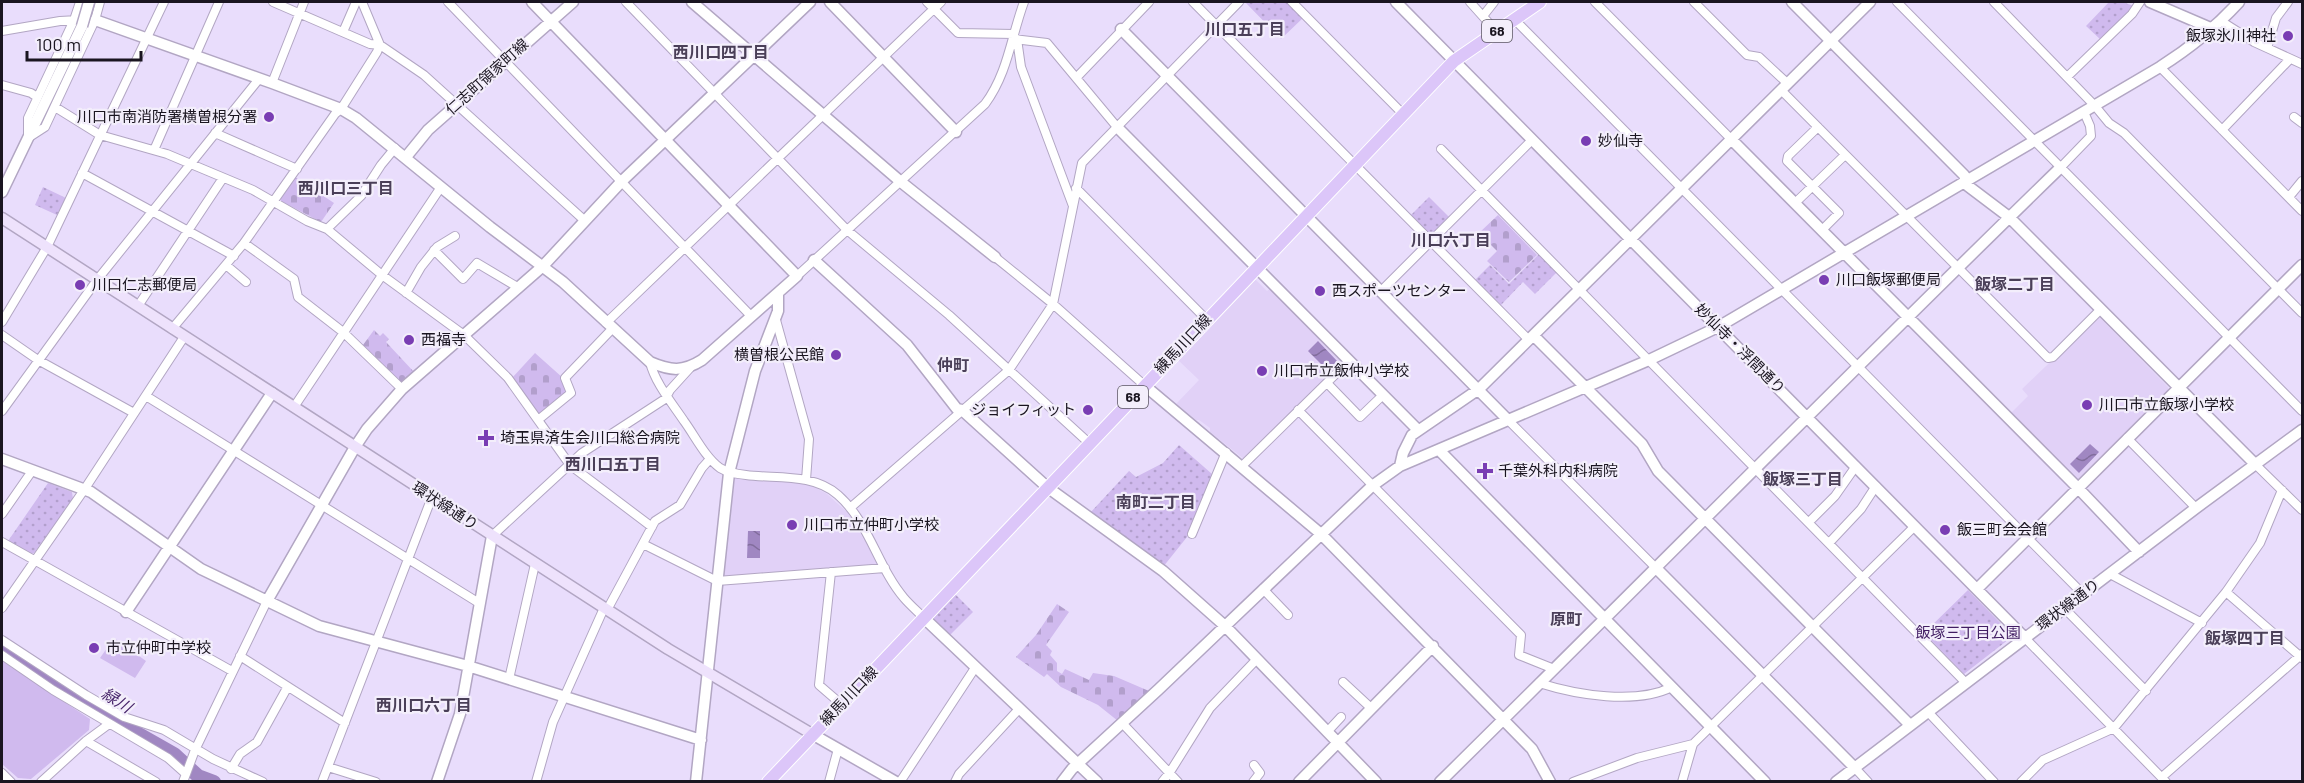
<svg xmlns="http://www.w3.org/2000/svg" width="2304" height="783" viewBox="0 0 2304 783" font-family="Barlow,'Noto Sans JP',sans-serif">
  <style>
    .built { fill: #e1d1f7 }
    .grass { fill: url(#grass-dots) }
    .cemetery { fill: url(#cemetery-stones) }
    .garden { fill: #d0baee }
    .water { fill: url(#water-waves) }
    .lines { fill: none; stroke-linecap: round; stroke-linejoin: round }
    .river { stroke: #a087c2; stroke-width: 14 }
    .minor-casing { stroke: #b2a6c3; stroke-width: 10 }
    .tertiary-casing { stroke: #b2a6c3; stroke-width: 13 }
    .secondary-casing { stroke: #b2a6c3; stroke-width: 13 }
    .primary-casing { stroke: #fff; stroke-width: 14 }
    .minor { stroke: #fff; stroke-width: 8 }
    .tertiary { stroke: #fff; stroke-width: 10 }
    .secondary { stroke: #eee2fc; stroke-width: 10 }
    .primary { stroke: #dcc6f9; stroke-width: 12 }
    .tertiary-bridge-casing { stroke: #b2a6c3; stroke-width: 13; stroke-linecap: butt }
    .tertiary-bridge { stroke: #fff; stroke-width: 10 }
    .poi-dot { fill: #793db3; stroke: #f3eefb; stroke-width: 2 }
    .labels { text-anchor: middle; stroke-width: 4.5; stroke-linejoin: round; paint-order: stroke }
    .shield { fill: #f3eefb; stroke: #5b5662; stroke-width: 1.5 }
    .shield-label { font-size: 14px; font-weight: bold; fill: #1a1520 }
    .poi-label { font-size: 15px; fill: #1a1520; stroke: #f3eefb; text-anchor: start }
    .street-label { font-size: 15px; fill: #1a1520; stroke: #f3eefb }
    .park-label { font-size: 15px; fill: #411d63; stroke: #f3eefb }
    .neighbourhood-label { font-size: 16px; font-weight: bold; fill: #4a3f58; stroke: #f3eefb }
    .water-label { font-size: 16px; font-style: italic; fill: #47246a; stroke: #f3eefb }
  </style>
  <defs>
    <pattern id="grass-dots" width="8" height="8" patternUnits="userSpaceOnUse" patternTransform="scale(1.5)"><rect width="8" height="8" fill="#d0baee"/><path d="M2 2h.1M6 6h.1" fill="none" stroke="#b29fcc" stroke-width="1.8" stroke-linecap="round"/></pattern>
    <pattern id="cemetery-stones" width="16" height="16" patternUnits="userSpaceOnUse" patternTransform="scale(1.5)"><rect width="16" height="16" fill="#d0baee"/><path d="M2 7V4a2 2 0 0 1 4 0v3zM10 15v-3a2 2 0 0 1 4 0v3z" fill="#b29fcc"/></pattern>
    <pattern id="water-waves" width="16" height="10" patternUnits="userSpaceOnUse" patternTransform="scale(1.5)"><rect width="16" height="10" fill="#a087c2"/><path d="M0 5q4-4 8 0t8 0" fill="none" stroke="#826d9d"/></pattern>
  </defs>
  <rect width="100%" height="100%" fill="#e9ddfc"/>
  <path class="built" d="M1255 279 1267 291 1271 288 1286 306 1289 307 1343 363 1244 459 1210 432V428L1199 420H1196L1176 404 1199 380 1178 360Z
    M2098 316 2168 387V392L2079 479H2075L2010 414 2028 396 2022 389Z
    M737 476 809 484 827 494 848 513 879 565 723 578 735 478Z"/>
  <path class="grass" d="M1245 2H1288L1304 17 1281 39Z
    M2109 2H2122L2134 6 2101 40 2086 26Z
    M43 187 66 198 57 215 35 205Z
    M1429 197 1450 218 1434 234H1430L1411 215Z
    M1539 254 1557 272 1535 294 1523 282 1501 305 1475 280 1490 265 1509 284Z
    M1179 445 1212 474 1187 537 1163 567 1090 513 1129 471 1136 477 1163 463Z
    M48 483 72 492 73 499 34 553 30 554 8 541Z
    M1968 590 2013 636 1964 674 1924 633Z
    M954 593 973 612 949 636 930 618Z"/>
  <path class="cemetery" d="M295 177 334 203 321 222 281 201V196Z
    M1498 215 1537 255 1509 282 1487 261 1497 251 1479 233Z
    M374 330 380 336 383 333 389 339 386 342 414 372 401 383 363 345Z
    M535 353 563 378 568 391 539 416 512 378Z
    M1057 604 1069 612 1046 645 1052 651 1050 655 1057 663V671L1062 674 1065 669 1089 680 1093 673 1114 676 1149 691 1118 721 1098 705 1061 687 1047 674 1044 677 1016 657 1036 635Z"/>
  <path class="garden" d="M114 638 146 661 135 678 100 658Z
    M2 661 90 719 89 730 31 779 18 778 2 764Z"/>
  <path class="water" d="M1318 341 1338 362 1328 371 1308 351Z
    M2090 444 2099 452 2079 473 2070 464Z
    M748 531H760V558H747Z"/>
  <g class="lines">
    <path class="river" d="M2 648 100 712 174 754 198 776 214 782"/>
    <defs>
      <path id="minor" d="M273 2 370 44 380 45 424 75 584 220
        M448 2 751 316
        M626 2 847 230 949 315 1089 443
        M927 2 958 33 1014 34
        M1193 2 1529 340
        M1292 2 1402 113
        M1470 2 1496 31
        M1595 2 1731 139
        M1694 2 1747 55 1759 57 1787 83
        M1897 2 2302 411
        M1994 2 2095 106 2109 123 2124 133 2302 313
        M1483 16 1494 2
        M1514 19 2083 594
        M2221 21 2254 42 2302 64
        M2 31 60 21 78 20
        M343 32 356 2
        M1014 39 1047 43 1117 127
        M1017 39 1021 67 1073 206
        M2267 48 2276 18 2288 2
        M2160 67 2302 211
        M1077 77 1149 2
        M2067 77 2132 14 2140 2
        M272 83 304 2
        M2 85 31 93 37 97
        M1781 90 2048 358 2053 357 2101 309
        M55 107 100 135 167 154 253 190 307 221 327 229 382 275 464 335 508 378 570 465 652 527
        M2294 117 2302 123
        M1818 127 1788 156 1787 161 1839 213 1822 230
        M2222 130 2290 59
        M215 133 297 169
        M28 135V118L74 20 80 2
        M28 138 45 127 95 20 100 2
        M1441 149 1966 683
        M154 150 219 2
        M2061 167 2091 136 2090 126 2084 112
        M82 173 234 256
        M1076 188 1206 319
        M2289 197 2302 181
        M1795 203 1845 155
        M327 229 361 196 381 165 395 148
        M244 243 294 279 298 297 343 332 402 389
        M434 250 463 279 477 263 519 288
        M995 257 1053 304 1144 385
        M226 265 246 282
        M797 276 985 104C1008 73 1011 37 1024 2
        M1381 291 1532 140
        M406 293 421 267 437 247 455 236
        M138 306 223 178
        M776 320 809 439 806 480
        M2 322 47 247 164 2
        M606 323 941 2
        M172 329 244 243 335 114 341 109 377 52 380 45 362 2
        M2 335 38 360 134 413
        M650 362C655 383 672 403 684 421 695 436 705 457 720 468 728 473 737 474 746 475 776 479 813 473 838 495 869 522 878 568 904 598 910 605 917 611 924 618
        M1327 383 1360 417 1383 395
        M146 396 479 603
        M294 407 441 187
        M1298 410 1521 635 1519 655 1554 669
        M2 411 97 280 259 79
        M538 420 571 393 565 378 612 329
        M1508 420 1656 568
        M2127 438 2196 508
        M2255 464 2302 510
        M1242 466 1349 361
        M850 508 1009 370 1053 304 1082 163 1239 2
        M2 514 32 471
        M1809 522 1835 496 1856 466
        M1192 534 1226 452
        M492 536 582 453 665 399 670 390 690 368
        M2 542 232 671
        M1829 543 1861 509 1876 486
        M643 544 717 581 885 568
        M831 572 819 685 841 704
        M2110 574 2202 623
        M1263 589 1288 615
        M2226 592 2302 658
        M2 608 84 490 184 337
        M2064 608 2146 691
        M607 610 655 521 680 505 702 468 710 459
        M2025 638 2166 782
        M2 640 86 695 124 717 164 730 213 759 263 782
        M2 655 53 690 168 758 186 774
        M240 656 345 723
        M509 679 535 564
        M1343 682 1371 708
        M1539 683C1577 695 1636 705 1672 687
        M1928 712 1994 782
        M1123 724 1178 782
        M1327 732 1341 717
        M86 741 156 782
        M328 767 376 782
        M1854 767 1868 782
        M231 769 240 754 257 742 287 688
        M2 773 11 782
        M2162 777 2302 654
        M41 782 86 741 109 724
        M183 782 195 750 267 601
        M322 782 432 497
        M536 782 553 722 604 608
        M829 782 838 749
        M900 782 975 668
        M955 782 959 774 1019 709
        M1162 782 1170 772 1210 708 1257 659
        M1253 782 1260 773 1254 765
        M1573 782 1637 758 1693 744
        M1682 782 1693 744 1915 526
        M2021 782 2043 760 2114 728 2226 592 2260 543 2282 490"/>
      <path id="tertiary" d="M692 2 901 182 995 257
        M830 2 956 132
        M1396 2 2025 638
        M1792 2 1964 175 1968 186 2009 217 2255 464
        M2150 2 2213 29
        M95 20 272 83 341 109 356 118 490 227 563 282 650 362C671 371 683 372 702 360L797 276 532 2
        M1121 29 1508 420
        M1117 127 1418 430
        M1731 139 2078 488 2139 552
        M406 157 428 130 573 2
        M2 192 82 26
        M814 260 907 345 957 409 962 410 1047 487 1163 571 1225 626 1376 782
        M1534 336 1642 444 1658 471 1910 725
        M1144 385 1321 534 1532 749 1550 782
        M1439 450 1765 782
        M2 459 91 492 201 569 319 626 468 666 701 740
        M1400 466 1403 453 1412 435 1479 389 1870 2
        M1656 568 1854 767
        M1977 589 2302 265
        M267 601 355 447 367 429 402 389 543 266 622 181 810 2
        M126 612 272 393
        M924 618 1097 782
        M812 734 896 782
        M437 782 460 714 492 536
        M696 782 729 473 755 371 778 311V293
        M1062 782 1072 769 1159 689 1372 486 1400 466 1649 360 1718 327 2160 67C2190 48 2215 28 2239 2
        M1299 782 1433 646
        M1440 782C1648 577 1852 370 2061 167
        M1836 782 2196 508 2302 430"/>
      <path id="secondary" d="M2 218 668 649 812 734"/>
      <path id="primary" d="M768 782 1454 61 1540 2"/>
    </defs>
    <use href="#minor" class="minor-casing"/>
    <use href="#tertiary" class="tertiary-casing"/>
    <use href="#secondary" class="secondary-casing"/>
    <use href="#primary" class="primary-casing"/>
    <use href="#minor" class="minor"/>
    <use href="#tertiary" class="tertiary"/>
    <use href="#secondary" class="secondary"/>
    <use href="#primary" class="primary"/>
    <defs>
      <path id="tertiary-bridge" d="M82 26 89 2"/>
    </defs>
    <use href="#tertiary-bridge" class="tertiary-bridge-casing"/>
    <use href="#tertiary-bridge" class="tertiary-bridge"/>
  </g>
  <g class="poi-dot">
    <circle cx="2288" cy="36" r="6"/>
    <circle cx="269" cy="117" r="6"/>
    <circle cx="1586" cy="141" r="6"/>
    <circle cx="1824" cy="280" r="6"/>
    <circle cx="80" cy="285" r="6"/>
    <circle cx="1320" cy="291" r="6"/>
    <circle cx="409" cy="340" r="6"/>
    <circle cx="836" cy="355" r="6"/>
    <circle cx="1262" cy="371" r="6"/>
    <circle cx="2087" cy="405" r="6"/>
    <circle cx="1088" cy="410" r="6"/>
    <path d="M483 429h6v6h6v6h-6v6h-6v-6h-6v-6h6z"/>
    <path d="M1482 462h6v6h6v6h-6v6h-6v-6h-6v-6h6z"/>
    <circle cx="792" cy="525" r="6"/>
    <circle cx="1945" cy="530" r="6"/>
    <circle cx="94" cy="648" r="6"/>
  </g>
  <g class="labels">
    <g class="shield">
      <rect x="1482" y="20" width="30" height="22" rx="4.5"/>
      <rect x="1118" y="386" width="30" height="22" rx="4.5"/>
    </g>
    <g class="shield-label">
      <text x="1497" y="36">68</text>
      <text x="1133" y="402">68</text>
    </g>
    <g class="poi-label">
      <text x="2276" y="41" text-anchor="end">飯塚氷川神社</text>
      <text x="257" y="122" text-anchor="end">川口市南消防署横曽根分署</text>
      <text x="1598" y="146">妙仙寺</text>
      <text x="1836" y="285">川口飯塚郵便局</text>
      <text x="92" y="290">川口仁志郵便局</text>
      <text x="1332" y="296">西スポーツセンター</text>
      <text x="421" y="345">西福寺</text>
      <text x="824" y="360" text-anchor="end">横曽根公民館</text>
      <text x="1274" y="376">川口市立飯仲小学校</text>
      <text x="2099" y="410">川口市立飯塚小学校</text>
      <text x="1076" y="415" text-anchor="end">ジョイフィット</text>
      <text x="500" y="443">埼玉県済生会川口総合病院</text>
      <text x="1498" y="476">千葉外科内科病院</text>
      <text x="804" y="530">川口市立仲町小学校</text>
      <text x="1957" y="535">飯三町会会館</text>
      <text x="106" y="653">市立仲町中学校</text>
    </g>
    <g class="street-label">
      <text transform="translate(487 77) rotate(-42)" y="5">仁志町領家町線</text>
      <text transform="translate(1183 344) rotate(-47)" y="5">練馬川口線</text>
      <text transform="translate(1740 349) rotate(45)" y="5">妙仙寺・浮間通り</text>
      <text transform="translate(445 506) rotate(33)" y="5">環状線通り</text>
      <text transform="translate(2068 605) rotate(-37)" y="5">環状線通り</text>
      <text transform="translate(849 696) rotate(-46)" y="5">練馬川口線</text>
    </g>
    <g class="park-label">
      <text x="1968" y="638">飯塚三丁目公園</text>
    </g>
    <g class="neighbourhood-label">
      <text x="1245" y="35">川口五丁目</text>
      <text x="721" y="58">西川口四丁目</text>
      <text x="346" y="194">西川口三丁目</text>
      <text x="1451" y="246">川口六丁目</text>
      <text x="2015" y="290">飯塚二丁目</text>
      <text x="953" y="371">仲町</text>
      <text x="613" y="470">西川口五丁目</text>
      <text x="1803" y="485">飯塚三丁目</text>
      <text x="1156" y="508">南町二丁目</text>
      <text x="1566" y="625">原町</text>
      <text x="2245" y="644">飯塚四丁目</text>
      <text x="424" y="711">西川口六丁目</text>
    </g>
    <g class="water-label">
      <text transform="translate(117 700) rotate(32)" y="6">緑川</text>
    </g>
  </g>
  <rect width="2304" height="783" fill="none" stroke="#1a1520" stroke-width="6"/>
  <path d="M27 51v9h114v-9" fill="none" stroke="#1a1520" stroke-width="3"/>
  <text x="36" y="51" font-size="18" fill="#1a1520" stroke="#f3eefb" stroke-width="4.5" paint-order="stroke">100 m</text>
</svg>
